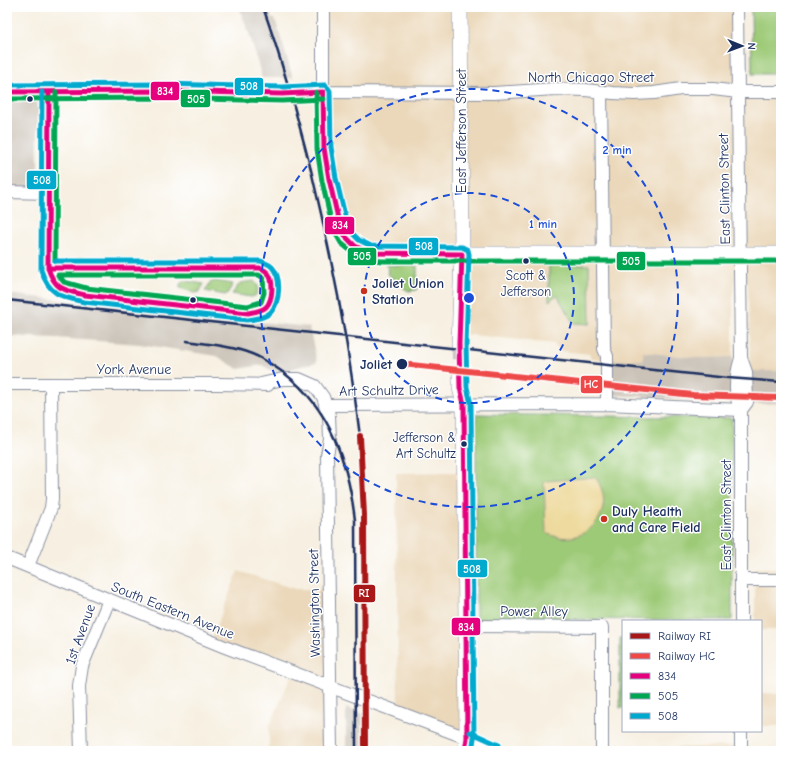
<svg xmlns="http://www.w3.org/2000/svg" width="788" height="758" viewBox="0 0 788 758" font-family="'Comic Neue',sans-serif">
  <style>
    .built { fill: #ebd8ba }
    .industrial { fill: #cbc3b8 }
    .green { fill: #9dca77; stroke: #5c7c6a }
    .sand { fill: #eeda9e; stroke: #84847e }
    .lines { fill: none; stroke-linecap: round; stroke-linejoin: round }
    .major-tunnel { stroke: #cbc9c8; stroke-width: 15; stroke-dasharray: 15 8; stroke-linecap: butt }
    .minor-casing { stroke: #8990a0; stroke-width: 14 }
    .major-casing { stroke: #8990a0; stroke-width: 16 }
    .minor { stroke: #fff; stroke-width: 12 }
    .major { stroke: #fff; stroke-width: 15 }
    .rail { stroke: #1b2f5e; stroke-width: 2.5 }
    .bus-1-casing { stroke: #fff; stroke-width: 8 }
    .bus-2-casing { stroke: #fff; stroke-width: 8 }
    .bus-3-casing { stroke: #fff; stroke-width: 8 }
    .bus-1 { stroke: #e5007d; stroke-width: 5 }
    .bus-2 { stroke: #00a651; stroke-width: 5 }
    .bus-3 { stroke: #00a9ce; stroke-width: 5 }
    .rail-1-casing { stroke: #fff; stroke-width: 9 }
    .rail-2-casing { stroke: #fff; stroke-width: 9 }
    .rail-1 { stroke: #a81818; stroke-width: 6 }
    .rail-2 { stroke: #ee4848; stroke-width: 6 }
    .ring { fill: none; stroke: #1d4ed8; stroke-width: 2; stroke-dasharray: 7 5 }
    .bus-dot { fill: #1b2f5e; stroke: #fff; stroke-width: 1.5 }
    .poi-dot { fill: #c8321e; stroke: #fff; stroke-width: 1.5 }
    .labels { text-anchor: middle; stroke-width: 3; stroke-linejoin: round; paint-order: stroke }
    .bus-label { font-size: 13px; fill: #1b2f5e; stroke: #fff }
    .street-label { font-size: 14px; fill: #1b2f5e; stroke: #fff }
    .poi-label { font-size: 14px; font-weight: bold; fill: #1b2f5e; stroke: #fff; text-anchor: start }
    .stop-label { font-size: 14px; font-weight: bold; fill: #1b2f5e; stroke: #fff; text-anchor: end }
    .centre { fill: #1d4ed8; stroke: #fff; stroke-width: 2 }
    .ring-label { font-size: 12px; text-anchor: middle; font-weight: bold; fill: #1d4ed8; stroke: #fff; stroke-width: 3; stroke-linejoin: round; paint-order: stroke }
    .line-badge { stroke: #fff; stroke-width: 1.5 }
    .badge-label { font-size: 11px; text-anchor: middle; font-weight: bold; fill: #fff }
  </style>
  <rect width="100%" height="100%" fill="#fff"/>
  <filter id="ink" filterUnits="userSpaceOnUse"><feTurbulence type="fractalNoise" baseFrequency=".025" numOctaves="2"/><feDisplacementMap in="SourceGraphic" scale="8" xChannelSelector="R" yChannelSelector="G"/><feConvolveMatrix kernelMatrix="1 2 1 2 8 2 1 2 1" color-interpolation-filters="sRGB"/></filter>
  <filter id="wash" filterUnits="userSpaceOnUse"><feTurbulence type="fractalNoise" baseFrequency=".012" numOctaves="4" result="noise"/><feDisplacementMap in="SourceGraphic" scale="16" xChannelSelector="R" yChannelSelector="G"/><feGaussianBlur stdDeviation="0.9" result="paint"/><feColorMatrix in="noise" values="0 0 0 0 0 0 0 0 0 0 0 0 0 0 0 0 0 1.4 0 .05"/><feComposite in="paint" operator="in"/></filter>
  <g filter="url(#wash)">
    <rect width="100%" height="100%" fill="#f7f0e2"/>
    <path class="built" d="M324 7H459L462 254H381L351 241 331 180Z
      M461 7H736L738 255 733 294V357L699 358 644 352V360L618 361 590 358V354L561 351 554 344 465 334Z
      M739 93H781V253H740Z
      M781 254V371H750L748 287 740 255Z
      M463 472 466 736 398 709 396 473Z
      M755 568H781V630H761V621H755Z
      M238 571 295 589H327L330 751H269V727L292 674 210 643Z
      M761 693 781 694V726H761Z
      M736 746V751H604V749Z"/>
    <path class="industrial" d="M239 7H268L272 19H275L293 78H262L250 36Z
      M38 101V188H7V102Z
      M7 294 220 318 309 327 317 362 276 373 262 365 238 369 217 356 139 344 55 338 7 336Z
      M643 352 699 358 733 357 732 402 613 395 612 360H643Z
      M750 371H781V403L751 404Z
      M346 708 370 716V751H346Z"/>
    <path class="green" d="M751 7H781V74H752Z
      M387 265 417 266V288L416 290 409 291 405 289 388 274Z
      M549 265H589L590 324 573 323 557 295 549 301Z
      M184 281H186L204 284 199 292 195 293 180 288V284Z
      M214 281H216L233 284 227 294 225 295 205 291 210 283Z
      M254 281 258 286 257 293 255 296 251 297 232 294 240 283Z
      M476 414 732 418V620L476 619Z
      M620 638H623V708H620Z"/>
    <path class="sand" d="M595 477C621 512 583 551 546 533L544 483 547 481Z"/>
  </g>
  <g filter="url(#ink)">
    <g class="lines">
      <path class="major-tunnel" d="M459 344 460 375"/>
      <defs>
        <path id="minor" d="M323 7V92L494 93 555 89 585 90 613 93 634 94 654 93 681 89H713L738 92H781
          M737 7 741 358C736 374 733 394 741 410V621
          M601 92 604 349 607 356V404
          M7 192 49 193V92
          M741 358 746 372 747 402 741 410
          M7 384H218L268 385
          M261 384 283 379H299L315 386 323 397 329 415 330 439 327 455 331 751
          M325 405 607 404 741 410
          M7 558 225 647 467 738 496 751
          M28 566 51 508 52 499 51 385
          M741 580H781
          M466 626 602 627V751
          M81 751 79 686 82 666 109 600
          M741 751V731"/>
        <path id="major" d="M7 92C76 91 145 90 214 92 251 93 286 96 323 92
          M323 92 324 148 329 179 340 227C346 244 364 252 381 254H781
          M459 344 462 254 460 7
          M460 375V388L464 404 467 738 465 751"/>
      </defs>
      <use href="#minor" class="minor-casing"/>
      <use href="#major" class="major-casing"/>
      <use href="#minor" class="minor"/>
      <use href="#major" class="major"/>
      <path class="rail" d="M263 7C282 61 297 115 311 170 332 258 349 346 360 436
        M7 300 728 378 781 382
        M186 341C208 344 231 346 252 354 263 358 274 366 284 373 331 409 348 463 355 520L356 751"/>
      <defs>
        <path id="bus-1" d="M7 92 162 91 282 94 323 92
          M323 92 324 148 329 179 340 227 346 237 355 246 369 253 462 254
          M462 254 459 344 460 388 464 404 467 738 465 751
          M48 268H260C263 269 266 271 268 273 274 281 273 300 266 307 262 311 254 312 248 313L85 295C64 290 55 290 48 268Z
          M48 268 49 92"/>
        <path id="bus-2" d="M316 92 317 149 322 181 333 229 341 243 352 252 366 258 381 261H781
          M7 99 162 98 282 101 324 99
          M55 261 56 92
          M58 275H259L263 278 264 293 261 302 248 306 86 288 64 282Z"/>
        <path id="bus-3" d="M7 85 162 84 282 87 325 85 328 88 330 91 331 147 336 178 347 224 352 233 359 240 371 246 462 247 468 250 469 254 466 344 467 387 471 404 474 738 472 751
          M41 268 42 92
          M41 270C49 295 61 297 84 302L247 320C255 319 265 318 271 312 280 302 282 278 272 267 269 264 265 263 261 261H55
          M470 732 499 745"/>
      </defs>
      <use href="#bus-1" class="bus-1-casing"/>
      <use href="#bus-2" class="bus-2-casing"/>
      <use href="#bus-3" class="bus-3-casing"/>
      <use href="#bus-1" class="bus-1"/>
      <use href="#bus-2" class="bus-2"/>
      <use href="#bus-3" class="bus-3"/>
      <defs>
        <path id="rail-1" d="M360 436 364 515 365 751"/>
        <path id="rail-2" d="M402 364 693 395 781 398"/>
      </defs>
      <use href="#rail-1" class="rail-1-casing"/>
      <use href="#rail-2" class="rail-2-casing"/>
      <use href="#rail-1" class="rail-1"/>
      <use href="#rail-2" class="rail-2"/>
    </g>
  </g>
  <g class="ring">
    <circle cx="469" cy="298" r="105"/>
    <circle cx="469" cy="298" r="209"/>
  </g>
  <g class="bus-dot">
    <circle cx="30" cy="99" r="3.5"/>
    <circle cx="526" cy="261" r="3.5"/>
    <circle cx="193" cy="300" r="3.5"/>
    <circle cx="402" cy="364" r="6"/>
    <circle cx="464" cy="444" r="3.5"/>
  </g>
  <g class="poi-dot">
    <circle cx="364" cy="291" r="4"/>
    <circle cx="604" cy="519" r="4"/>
  </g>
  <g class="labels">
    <g class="bus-label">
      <text x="526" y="280">Scott &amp;<tspan x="526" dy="16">Jefferson</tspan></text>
      <text x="456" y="442" text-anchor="end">Jefferson &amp;<tspan x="456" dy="16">Art Schultz</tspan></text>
    </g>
    <g class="street-label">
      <text x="591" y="82">North Chicago Street</text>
      <text transform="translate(461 131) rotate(-90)" y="5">East Jefferson Street</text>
      <text transform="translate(724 189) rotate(-91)" y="5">East Clinton Street</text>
      <text x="134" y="374">York Avenue</text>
      <text transform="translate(389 390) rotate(-1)" y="5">Art Schultz Drive</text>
      <text transform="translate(726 515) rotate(-90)" y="5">East Clinton Street</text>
      <text transform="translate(314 603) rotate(-91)" y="5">Washington Street</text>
      <text transform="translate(173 610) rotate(22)" y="5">South Eastern Avenue</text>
      <text x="534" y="616">Power Alley</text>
      <text transform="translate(80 634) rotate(-70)" y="5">1st Avenue</text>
    </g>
    <g class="poi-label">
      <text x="372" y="288">Joliet Union<tspan x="372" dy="16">Station</tspan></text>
      <text x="612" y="516">Duly Health<tspan x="612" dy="16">and Care Field</tspan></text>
    </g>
    <g class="stop-label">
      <text x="392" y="369">Joliet</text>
    </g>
  </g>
  <circle cx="469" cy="298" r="6" class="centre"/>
  <g class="ring-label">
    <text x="617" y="154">2 min</text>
    <text x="543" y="228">1 min</text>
  </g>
  <g class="line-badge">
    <rect x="234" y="77" width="30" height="19" rx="4" fill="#00a9ce"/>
    <rect x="150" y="81" width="30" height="20" rx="4" fill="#e5007d"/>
    <rect x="180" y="89" width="31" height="19" rx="4" fill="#00a651"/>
    <rect x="26" y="170" width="31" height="20" rx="4" fill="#00a9ce"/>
    <rect x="324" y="216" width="31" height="19" rx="4" fill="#e5007d"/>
    <rect x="408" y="237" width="31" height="19" rx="4" fill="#00a9ce"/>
    <rect x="347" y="247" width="30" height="19" rx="4" fill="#00a651"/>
    <rect x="616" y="251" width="30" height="20" rx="4" fill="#00a651"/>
    <rect x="580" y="375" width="23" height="19" rx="4" fill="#ee4848"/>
    <rect x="457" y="559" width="31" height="19" rx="4" fill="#00a9ce"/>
    <rect x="353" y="584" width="23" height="19" rx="4" fill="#a81818"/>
    <rect x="451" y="617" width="30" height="19" rx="4" fill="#e5007d"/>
  </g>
  <g class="badge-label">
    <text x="249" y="90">508</text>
    <text x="165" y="95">834</text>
    <text x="196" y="103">505</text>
    <text x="42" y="184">508</text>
    <text x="340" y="229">834</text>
    <text x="424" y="250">508</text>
    <text x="362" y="260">505</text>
    <text x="631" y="265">505</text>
    <text x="591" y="388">HC</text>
    <text x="472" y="573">508</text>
    <text x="364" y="597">RI</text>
    <text x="466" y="631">834</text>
  </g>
  <rect width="788" height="758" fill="none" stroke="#fff" stroke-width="24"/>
  <rect x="622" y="620" width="140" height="112" fill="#ffffff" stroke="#a4acbf"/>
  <rect x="630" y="633" width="20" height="6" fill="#a81818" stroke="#a4acbf"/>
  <text x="658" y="640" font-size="12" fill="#1b2f5e">Railway RI</text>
  <rect x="630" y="653" width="20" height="6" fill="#ee4848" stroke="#a4acbf"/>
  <text x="658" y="660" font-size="12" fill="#1b2f5e">Railway HC</text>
  <rect x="630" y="673" width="20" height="6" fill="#e5007d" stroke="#a4acbf"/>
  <text x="658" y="680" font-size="12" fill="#1b2f5e">834</text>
  <rect x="630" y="693" width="20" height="6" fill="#00a651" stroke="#a4acbf"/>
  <text x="658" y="700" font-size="12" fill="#1b2f5e">505</text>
  <rect x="630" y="713" width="20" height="6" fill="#00a9ce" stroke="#a4acbf"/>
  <text x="658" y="720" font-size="12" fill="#1b2f5e">508</text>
  <g transform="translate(742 46) rotate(91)" stroke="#ffffff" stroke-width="3" paint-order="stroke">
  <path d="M0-3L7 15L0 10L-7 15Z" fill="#1b2f5e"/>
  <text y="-6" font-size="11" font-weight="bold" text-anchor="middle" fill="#1b2f5e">N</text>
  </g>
</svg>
